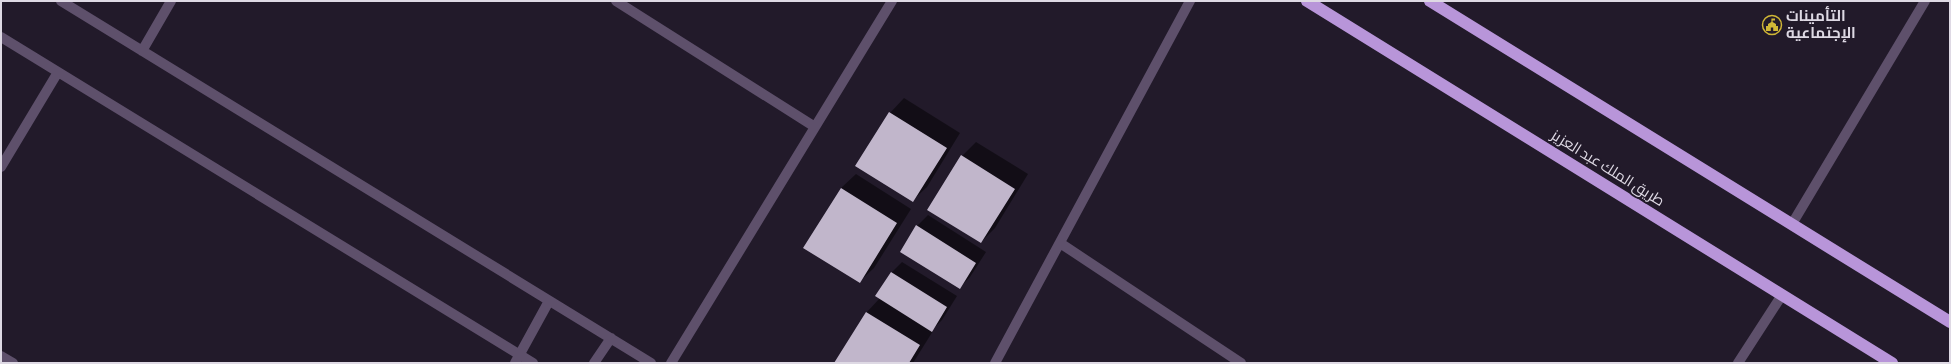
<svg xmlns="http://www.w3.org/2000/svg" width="1951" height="364" viewBox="0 0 1951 364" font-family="'Alegreya Sans',Cairo,sans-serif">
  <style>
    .shadow { fill: #0007 }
    .building { fill: #c1b6cb }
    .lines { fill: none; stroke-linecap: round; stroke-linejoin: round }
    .street { stroke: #5e506b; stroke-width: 10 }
    .highway { stroke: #b895d9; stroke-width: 12 }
    .labels { text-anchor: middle; stroke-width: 4; stroke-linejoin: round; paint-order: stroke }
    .poi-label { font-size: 15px; font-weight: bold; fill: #ded9e4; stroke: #221a2a; text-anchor: start }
    .street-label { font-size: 15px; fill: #ded9e4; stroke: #221a2a }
  </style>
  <rect width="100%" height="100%" fill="#221a2a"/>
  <path class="shadow" d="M904 98 960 133 927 187 912 201 890 113Z
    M976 142 1028 174 995 228 981 242 962 156Z
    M856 174 911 209 874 268 859 282 841 188Z
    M928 215 986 252 970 277 959 288 917 226Z
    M902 262 957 296 942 320 932 330 933 331 913 363H835L866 313 880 298 892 272Z"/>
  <path class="building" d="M889 112 947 148 913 202 855 166Z
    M961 155 1015 189 981 243 927 210Z
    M841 188 897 223 860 283 803 248Z
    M916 225 976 263 960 289 900 252Z
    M891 272 947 307 932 332 875 296Z
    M866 312 920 345 909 363H834Z"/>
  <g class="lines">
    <path class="street" d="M61 1 651 363
      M616 1 815 127
      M1 37 533 363
      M142 51 171 1
      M1 167 58 72
      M1792 224 1925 1
      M1060 243 1241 363
      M1 356 13 363
      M515 363 549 301
      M594 363 611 338
      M671 363 892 1
      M995 363 1190 1
      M1738 363 1782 295"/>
    <path class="highway" d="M1307 1 1892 363
      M1430 1 1950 322"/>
  </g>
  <defs>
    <symbol id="civic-ring" viewBox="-11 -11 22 22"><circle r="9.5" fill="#221a2a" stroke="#d0b736" stroke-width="1.5"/><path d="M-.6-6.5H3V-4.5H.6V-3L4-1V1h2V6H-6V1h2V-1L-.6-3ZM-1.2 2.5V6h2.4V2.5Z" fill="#d0b736"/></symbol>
  </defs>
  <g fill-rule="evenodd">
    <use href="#civic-ring" x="1761" y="14" width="22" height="22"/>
  </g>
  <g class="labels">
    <g class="poi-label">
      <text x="1786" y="21">التأمينات<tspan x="1786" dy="17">الإجتماعية</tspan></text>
    </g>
    <g class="street-label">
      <text transform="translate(1608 168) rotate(32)" y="5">طريق الملك عبد العزيز</text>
    </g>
  </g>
  <rect width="1951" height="364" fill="none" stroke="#ded9e4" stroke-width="4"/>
</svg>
